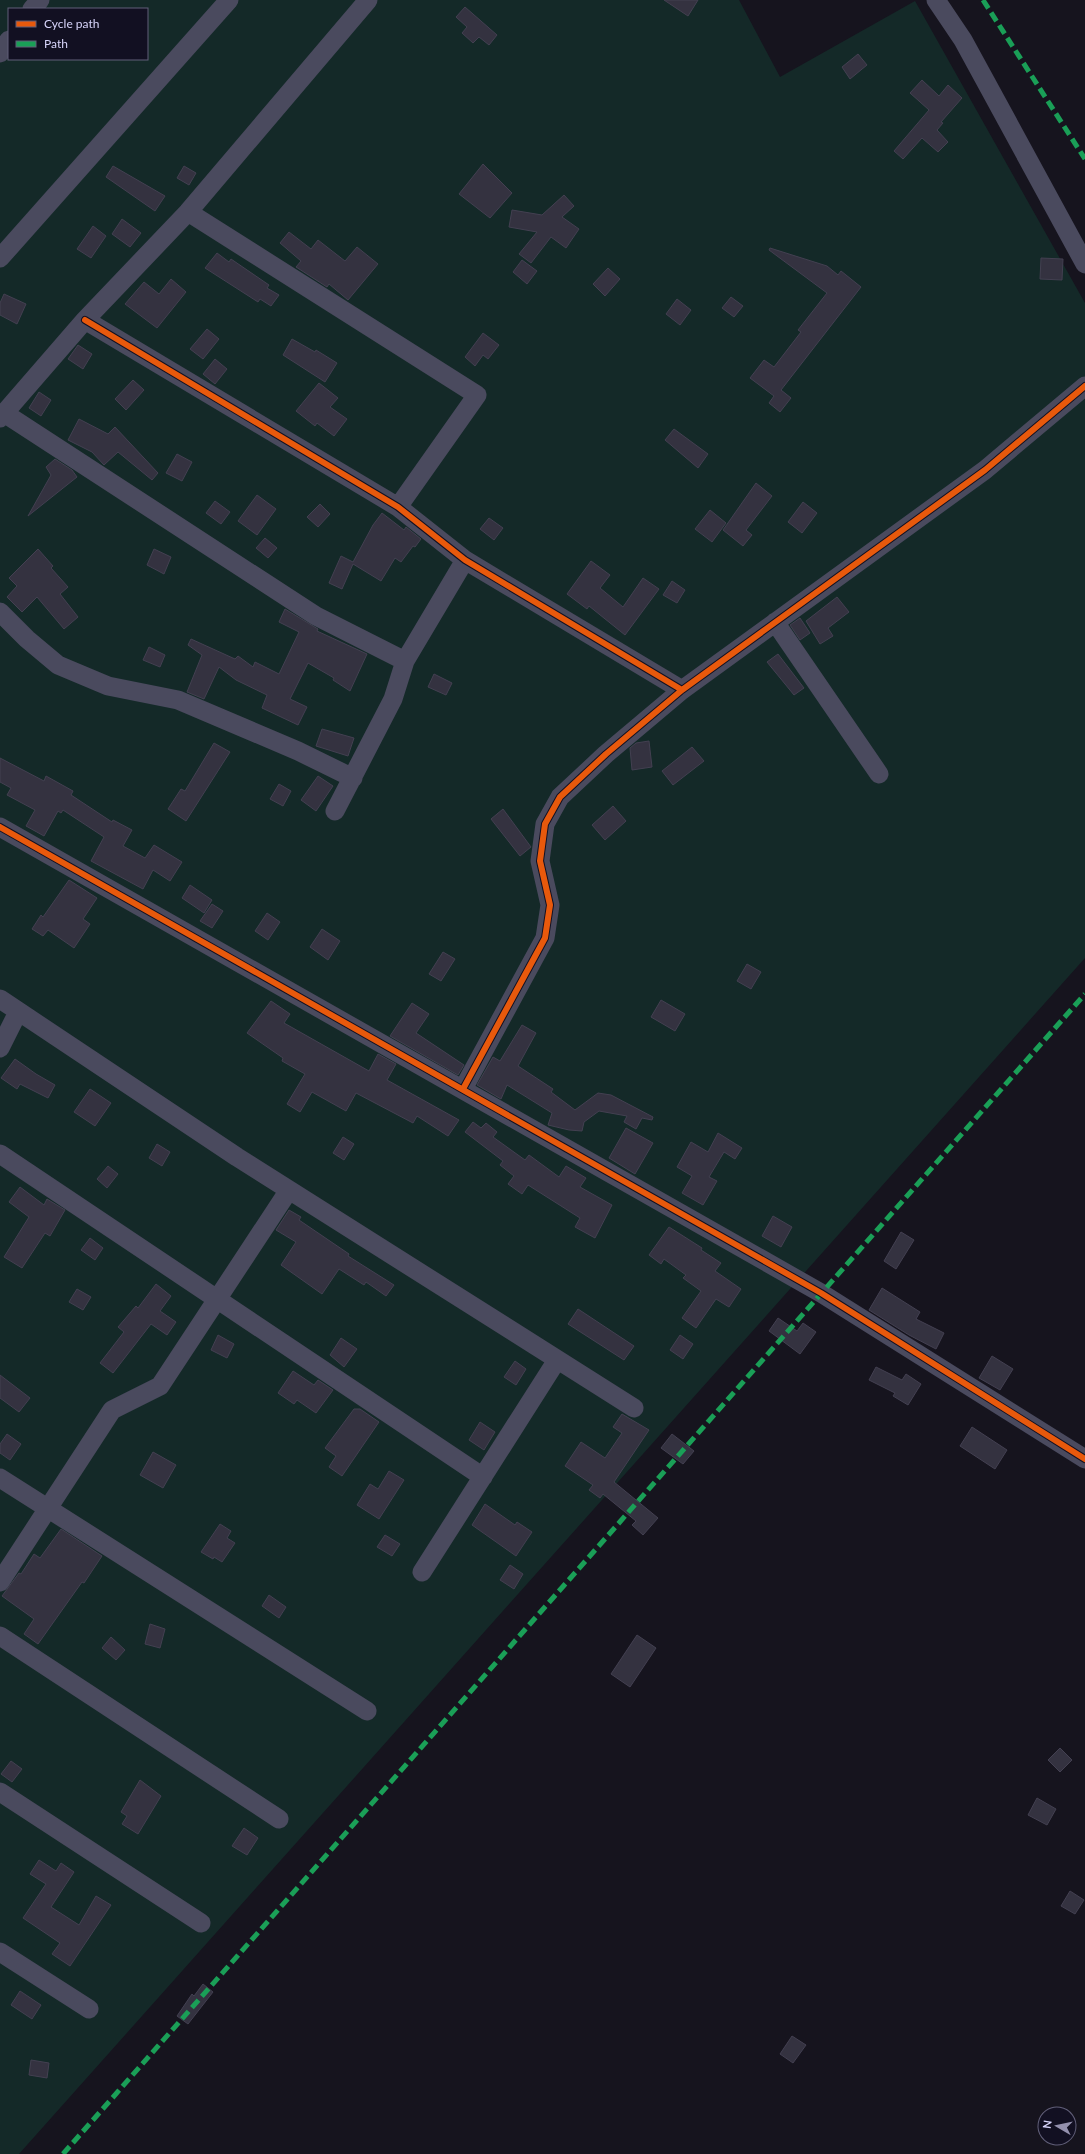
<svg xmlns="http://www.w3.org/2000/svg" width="1085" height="2154" viewBox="0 0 1085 2154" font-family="Lato,sans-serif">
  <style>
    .green { fill: #142928; fill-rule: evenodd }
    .building { fill: #343240; stroke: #434051 }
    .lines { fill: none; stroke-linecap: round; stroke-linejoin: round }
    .street { stroke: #4a4a5e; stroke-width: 19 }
    .quiet { stroke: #1a9f57; stroke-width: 5; stroke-dasharray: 10 5; stroke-linecap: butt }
    .cycleway-casing { stroke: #121022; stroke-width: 8 }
    .cycleway { stroke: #e8590c; stroke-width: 6 }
  </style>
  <rect width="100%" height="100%" fill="#16141e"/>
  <path class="green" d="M0 0H739L780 77 915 1 1085 303V958L19 2154H0ZM9 9H147V59H9Z"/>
  <path class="building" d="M664 0H698L688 16Z
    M465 7 497 35 489 45 479 37 473 43 462 33 467 27 456 17Z
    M858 54 867 65 850 79 842 67Z
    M922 80 939 96 948 85 962 98 941 122 943 123 937 130 948 142 938 152 922 138 903 159 894 151 929 110 910 93Z
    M483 164 512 193 490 218 459 194Z
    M113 166 165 196 155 211 106 177Z
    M184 166 196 173 189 185 177 178Z
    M564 195 574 206 562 217 579 229 566 248 551 237 531 263 519 254 537 232 509 227 512 210 542 215Z
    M122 219 141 233 130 247 112 234Z
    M93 226 106 236 91 258 77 249Z
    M289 232 311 249 318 240 345 261 357 247 378 264 348 300 329 284 327 287 296 267 301 261 280 243Z
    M770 248 827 266 838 275 841 271 861 287 781 390 791 398 780 412 769 403 774 396 750 378 764 360 774 367 801 332 798 330 827 293 769 250Z
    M217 253 229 262 231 259 269 285 267 288 279 295 271 306 260 299 258 302 205 268Z
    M1041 258 1063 259 1062 280 1040 279Z
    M522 260 537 271 527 284 513 272Z
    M608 268 620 279 605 296 593 284Z
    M171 279 186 292 157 328 125 304 144 282 159 294Z
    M4 294 26 304 17 324 0 315V303Z
    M731 297 743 306 734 317 722 308Z
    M677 299 691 310 680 325 666 314Z
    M207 329 219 339 203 359 190 349Z
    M483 333 499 345 488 359 483 355 475 366 465 357Z
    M292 339 315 352 316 350 337 363 325 382 283 355Z
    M78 345 92 354 83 369 68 359Z
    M215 359 227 369 215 384 203 374Z
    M133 380 144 390 126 410 115 399Z
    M319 383 338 398 330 407 347 419 334 436 317 423 315 426 296 411Z
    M39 392 51 400 41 416 29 408Z
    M79 419 108 434 115 427 158 473 152 480 118 452 104 465 92 452 68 440Z
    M674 429 708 454 698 468 665 440Z
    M177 454 192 462 182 481 166 473Z
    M55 459 72 470 77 477 28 516 51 475 46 467Z
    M756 483 772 496 746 530 752 535 743 546 723 530Z
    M257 495 276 509 257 535 238 521Z
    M215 501 230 512 221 524 206 513Z
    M803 502 817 513 802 533 788 522Z
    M320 504 330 514 318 527 307 517Z
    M710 510 726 523 712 542 695 529Z
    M382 513 404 530 406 527 421 539 415 547 413 546 401 562 395 558 381 581 353 564 342 589 329 583 341 556 353 562 373 525Z
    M489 518 503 528 494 540 480 529Z
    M265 538 277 548 268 558 256 548Z
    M38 549 53 566 51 568 68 587 60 594 78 617 64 629 37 597 22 612 7 597 17 586 9 578Z
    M154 549 171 557 164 574 147 565Z
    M591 561 610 575 600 588 623 607 643 578 659 589 625 635 589 606 587 609 567 594Z
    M672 581 685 590 677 603 663 595Z
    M837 597 849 612 828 628 833 636 820 644 806 621Z
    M285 609 318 629 317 631 367 654 350 691 333 680 334 678 308 663 290 699 307 707 298 725 262 708 267 695 236 680 219 667 204 699 187 692 202 655 188 645 191 639 235 659 238 656 253 667 255 662 279 674 299 632 279 622Z
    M800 618 810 633 800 640 790 625Z
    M149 647 165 655 160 667 143 660Z
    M778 654 804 688 794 695 767 662Z
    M434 674 452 683 446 695 428 687Z
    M322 729 354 738 348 756 316 746Z
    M649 741 652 767 632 770 630 748 636 743Z
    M214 743 230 752 186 821 168 809 181 789 185 791Z
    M692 747 704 761 673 785 662 771Z
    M0 758 44 781 46 776 73 791 71 795 112 822 113 820 132 830 123 846 145 858 154 845 182 862 170 881 153 870 143 889 91 861 104 837 63 810 61 813 58 811 44 836 26 826 35 810 7 795 11 788 0 782Z
    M318 776 333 786 316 811 301 800Z
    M279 784 291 791 283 806 270 799Z
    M613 806 626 821 605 840 592 825Z
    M503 809 531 847 520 856 491 819Z
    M69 880 97 898 83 919 90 924 74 948 48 930 43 936 32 929 41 915 43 917Z
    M190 885 212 900 204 913 182 898Z
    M212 904 223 911 212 928 200 921Z
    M267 913 280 922 268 940 255 931Z
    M322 929 340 941 328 960 310 947Z
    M443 952 455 959 441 981 429 974Z
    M747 964 761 972 751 989 737 981Z
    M661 1000 685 1014 675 1031 651 1017Z
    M271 1001 290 1014 284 1023 369 1071 378 1054 396 1064 387 1080 459 1120 448 1136 417 1116 413 1123 356 1093 346 1111 312 1092 300 1112 287 1104 305 1074 282 1061 283 1058 247 1033Z
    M412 1003 429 1014 416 1033 464 1065 458 1075 390 1036Z
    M522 1025 536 1033 518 1066 553 1089 551 1092 575 1110 598 1093 611 1095 653 1117 652 1120 642 1118 636 1129 624 1122 627 1116 599 1111 584 1122 582 1131 569 1130 548 1125 552 1113 507 1085 501 1099 477 1085 493 1057 500 1061Z
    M15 1059 36 1074 55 1085 48 1098 20 1084 17 1089 1 1078Z
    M90 1089 111 1103 95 1126 74 1112Z
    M473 1122 481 1128 486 1123 497 1132 493 1137 525 1160 529 1155 559 1177 566 1166 586 1178 580 1187 612 1205 595 1238 575 1227 580 1218 528 1185 522 1194 508 1184 514 1176 500 1165 503 1161 465 1132Z
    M626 1128 653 1143 635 1174 609 1158Z
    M718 1133 742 1148 735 1159 724 1152 709 1177 717 1181 703 1205 682 1193 692 1176 677 1167 691 1142 708 1152Z
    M343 1137 354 1144 344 1160 333 1153Z
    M157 1144 170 1152 162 1166 149 1158Z
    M108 1166 118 1174 107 1188 97 1179Z
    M20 1187 44 1205 47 1199 65 1210 50 1236 45 1233 22 1268 4 1257 29 1217 9 1202Z
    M289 1210 301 1217 299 1220 349 1254 348 1256 394 1285 386 1296 366 1282 364 1285 339 1269 322 1294 281 1265 296 1242 276 1230Z
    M773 1216 792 1227 781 1247 762 1236Z
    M669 1227 702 1248 701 1250 721 1263 715 1271 741 1289 729 1307 716 1299 696 1328 682 1318 701 1291 683 1278 686 1275 664 1259 661 1264 649 1255Z
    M901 1232 914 1240 896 1269 884 1261Z
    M90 1238 103 1248 95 1260 81 1250Z
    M156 1284 171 1296 160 1311 176 1322 167 1335 151 1324 113 1373 100 1363 124 1332 118 1327 136 1306 138 1308Z
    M882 1288 920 1312 916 1319 944 1333 936 1349 909 1335 869 1310Z
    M77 1289 91 1297 83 1310 69 1302Z
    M578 1309 634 1346 624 1360 568 1324Z
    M778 1318 797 1331 803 1323 816 1332 800 1354 769 1331Z
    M218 1335 234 1344 227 1358 211 1350Z
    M680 1335 693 1344 683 1359 670 1350Z
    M341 1338 357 1349 344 1367 330 1355Z
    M992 1356 1013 1369 1000 1390 979 1378Z
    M515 1361 526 1369 516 1385 504 1377Z
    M876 1367 902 1380 906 1374 921 1384 908 1405 893 1396 895 1393 869 1380Z
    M293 1371 314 1385 318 1380 333 1390 316 1413 297 1400 294 1404 278 1393Z
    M0 1375 30 1398 19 1412 0 1398Z
    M354 1409H360L379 1422 342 1476 329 1467 336 1456 325 1448Z
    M622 1414 649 1430 614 1482 658 1518 643 1535 632 1525 636 1521 603 1494 600 1498 589 1490 593 1485 565 1466 581 1442 605 1458 622 1433 613 1427Z
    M480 1422 495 1432 484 1450 469 1440Z
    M972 1427 1007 1450 995 1469 960 1446Z
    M7 1434 21 1444 10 1460 0 1453V1444Z
    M672 1434 694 1451 683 1464 661 1448Z
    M153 1452 176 1465 163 1488 140 1475Z
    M389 1471 404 1480 379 1519 357 1505 370 1484 378 1489Z
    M485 1504 515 1525 517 1522 532 1532 516 1556 472 1525Z
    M220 1524 231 1531 227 1538 235 1543 222 1562 214 1557 213 1559 201 1552Z
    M61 1529 102 1556 84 1583 82 1582 38 1644 24 1634 34 1619 2 1596 19 1573 21 1574 34 1554 40 1558Z
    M385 1535 400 1544 392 1556 377 1547Z
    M510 1565 523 1574 514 1589 500 1580Z
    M269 1595 286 1607 279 1618 262 1606Z
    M150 1624 165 1629 160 1648 145 1644Z
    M637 1635 656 1648 630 1687 611 1674Z
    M111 1637 125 1650 116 1660 102 1648Z
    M1060 1748 1072 1760 1060 1772 1048 1760Z
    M11 1761 22 1769 12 1782 1 1774Z
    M140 1780 161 1796 138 1834 122 1824 127 1816 121 1812Z
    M1037 1798 1056 1809 1047 1825 1028 1815Z
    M244 1828 258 1838 247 1855 232 1846Z
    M39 1860 56 1871 61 1863 74 1872 51 1907 79 1925 96 1896 111 1905 70 1966 52 1954 60 1943 23 1918 46 1884 30 1874Z
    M1070 1891 1084 1900 1075 1914 1061 1906Z
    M203 1984 213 1992 188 2024 177 2016 192 1994 194 1996Z
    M20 1991 41 2005 32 2019 11 2005Z
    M792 2036 806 2045 793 2063 780 2054Z
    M31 2060 49 2063 47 2078 29 2075Z"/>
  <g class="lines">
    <path class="street" d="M936 0 963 40 1085 264
      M32 9 40 0
      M0 53 9 40
      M188 212 477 395 398 507
      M0 258 229 0
      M85 320 398 507 465 560 682 690
      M4 413 316 616 405 661
      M0 418 85 320 188 212 368 0
      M0 612 27 639 58 665 108 686 178 700 298 751 353 778
      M775 622 879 774
      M335 811 393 699 405 661 465 560
      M0 827 821 1293 1085 1459
      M0 999 237 1157 634 1408
      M0 1048 18 1012
      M463 1089 545 938 550 905 540 861 545 824 560 797 606 754 682 690 985 470 1085 386
      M0 1154 483 1477
      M0 1478 367 1711
      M422 1572 557 1360
      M0 1582 112 1410 160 1386 289 1190
      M0 1636 279 1819
      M0 1792 201 1923
      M0 1952 89 2009"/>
    <path class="quiet" d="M983 0 1085 159
      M63 2154 1085 994"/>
    <defs>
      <path id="cycleway" d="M85 320 398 507 465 560 682 690
        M0 827 821 1293 1085 1459
        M463 1089 545 938 550 905 540 861 545 824 560 797 606 754 682 690 985 470 1085 386"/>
    </defs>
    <use href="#cycleway" class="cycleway-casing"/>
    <use href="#cycleway" class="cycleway"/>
  </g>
  <rect x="8" y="8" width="140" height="52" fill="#121022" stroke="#615f79"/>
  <rect x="16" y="21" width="20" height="6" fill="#e8590c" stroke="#615f79"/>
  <text x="44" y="28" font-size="12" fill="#d8d5fb">Cycle path</text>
  <rect x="16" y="41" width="20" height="6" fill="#1a9f57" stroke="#615f79"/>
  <text x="44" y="48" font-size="12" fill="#d8d5fb">Path</text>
  <g transform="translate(1057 2126) rotate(279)"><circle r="19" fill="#121022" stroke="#615f79"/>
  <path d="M0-3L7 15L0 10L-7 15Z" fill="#9491ae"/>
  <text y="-6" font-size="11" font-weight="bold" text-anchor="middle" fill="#d8d5fb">N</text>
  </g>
</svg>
